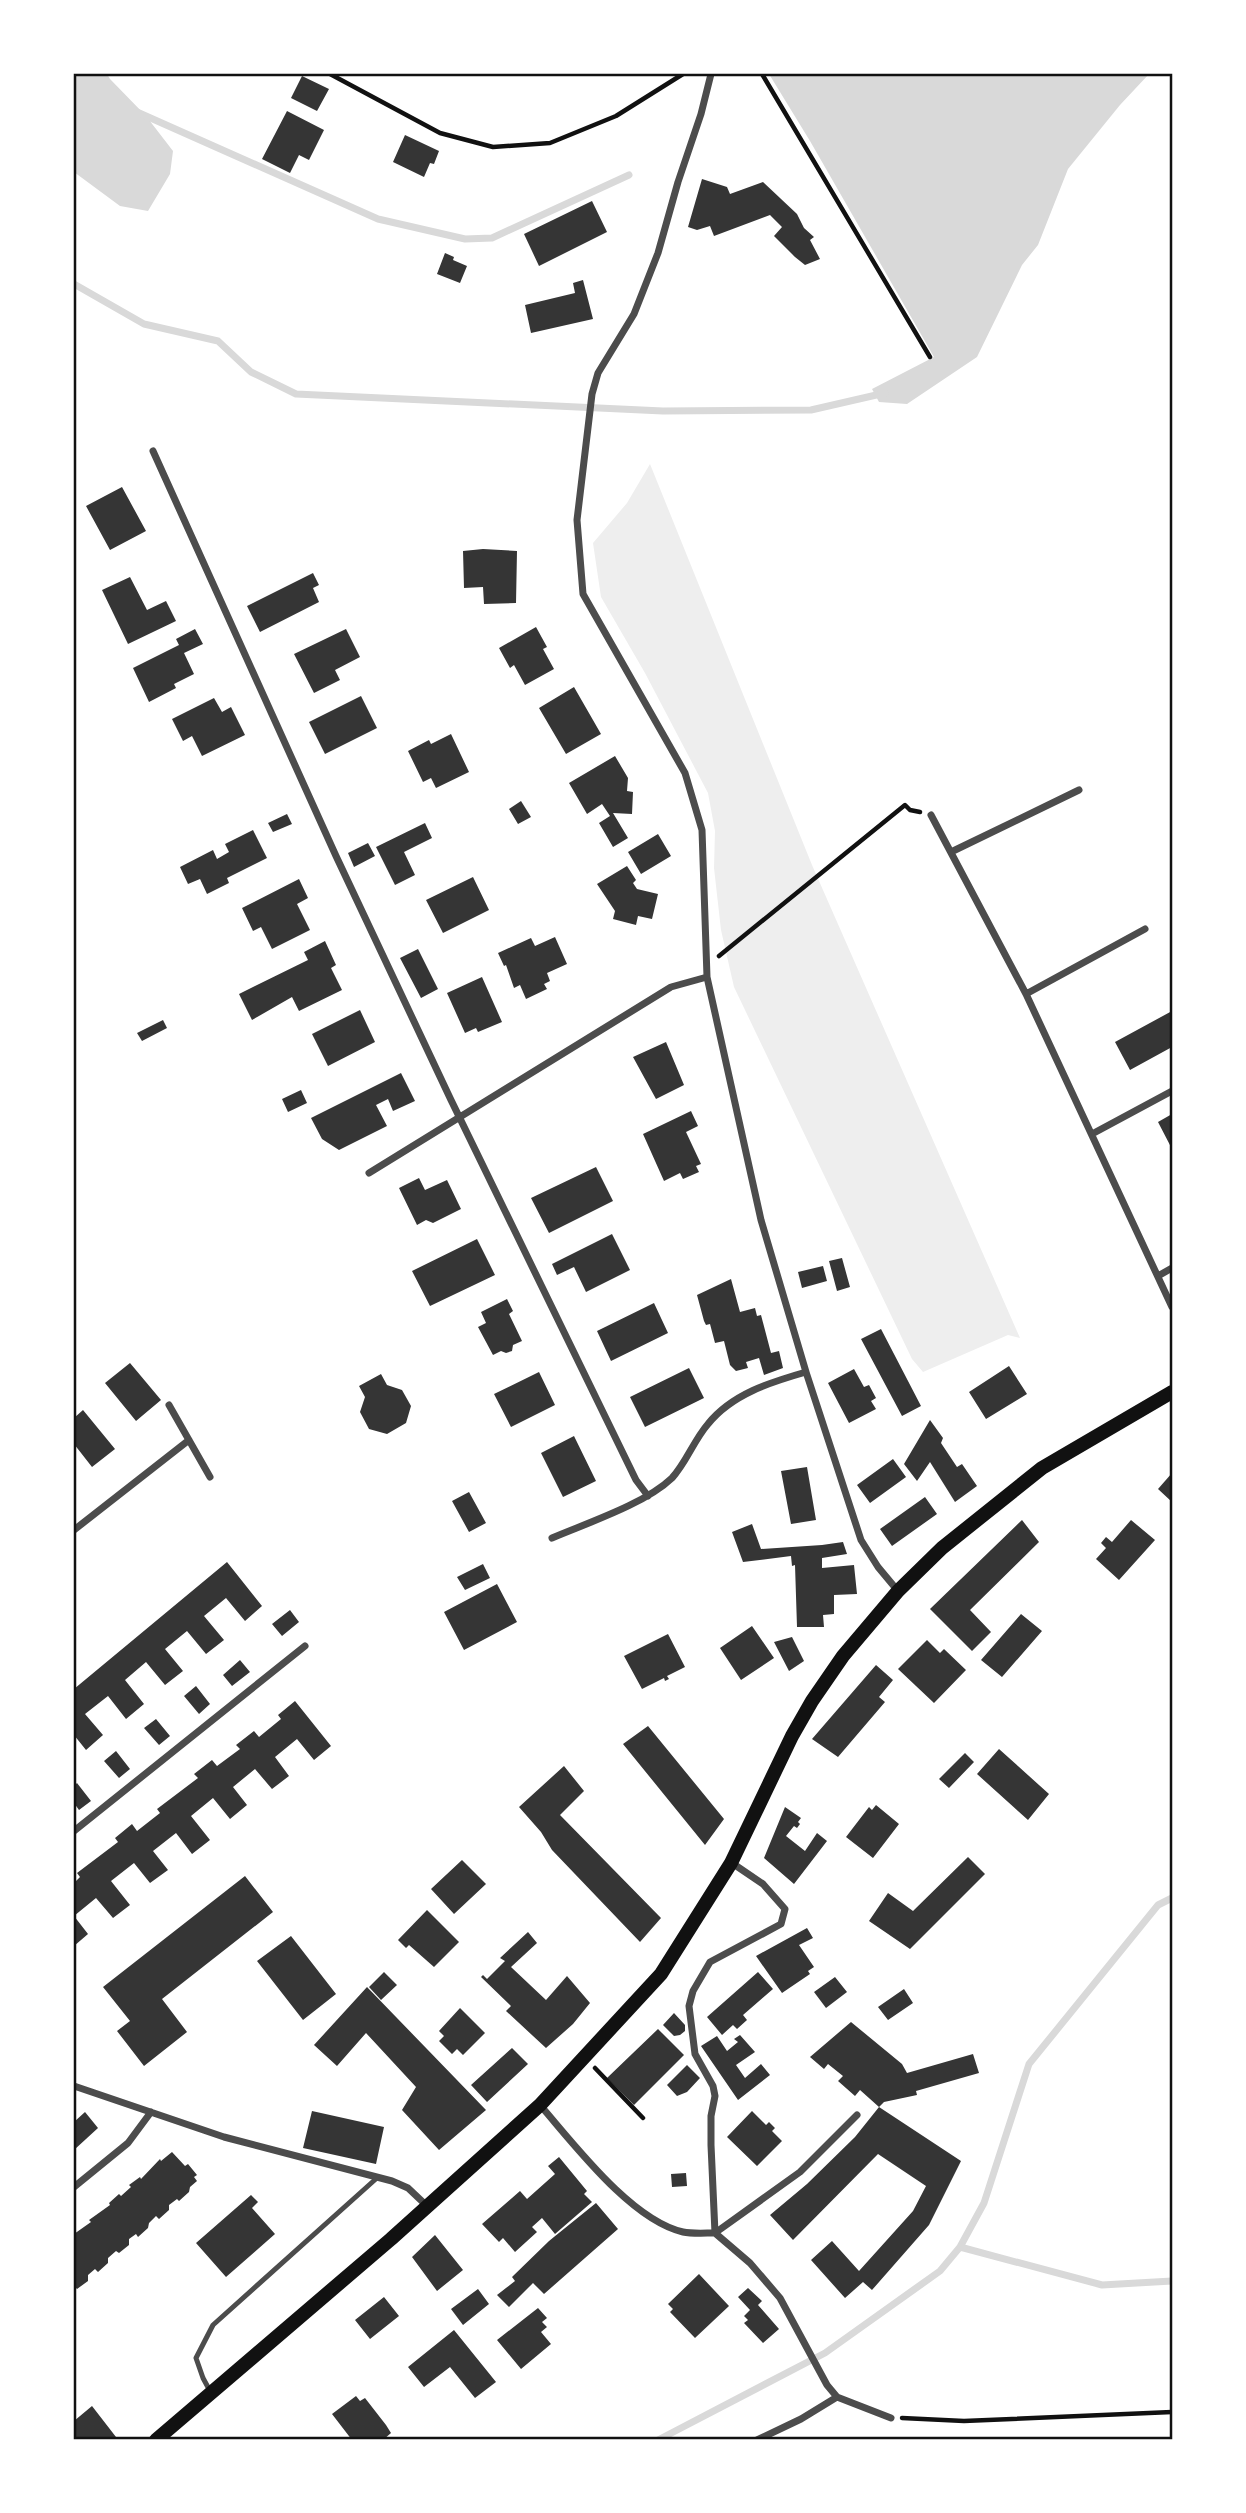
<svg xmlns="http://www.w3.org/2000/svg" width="1246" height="2513" viewBox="0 0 1246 2513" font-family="Commissioner,sans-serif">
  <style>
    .green { fill: #eee }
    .water { fill: #d9d9d9 }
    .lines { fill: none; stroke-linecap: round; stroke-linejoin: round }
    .stream { stroke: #d9d9d9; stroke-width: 7 }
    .building { fill: #353535 }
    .path { stroke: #111; stroke-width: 4.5 }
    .service { stroke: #4c4c4c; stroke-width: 5 }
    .minor { stroke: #4c4c4c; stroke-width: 7 }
    .secondary { stroke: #111; stroke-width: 14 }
    .neatline { fill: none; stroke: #111; stroke-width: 2.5 }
  </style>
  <rect width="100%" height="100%" fill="#fff"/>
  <path class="green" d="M650 464 812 865 1020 1338 1008 1335 923 1372 912 1359 734 987 721 930 714 868 715 831 708 793 645 673 601 597 593 543 627 503Z"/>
  <path class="water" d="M74 74H107L110 79 146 116 173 151 170 174 148 211 120 206 74 172Z
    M769 74H1149L1120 105 1068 169 1038 245 1022 265 977 357 907 404 879 402 872 389 934 357 810 141Z"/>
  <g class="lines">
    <path class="stream" d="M137 112 378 219 465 239 492 238 629 175
      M74 284 144 324 218 341 251 372 296 394 663 411 811 410 885 393
      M960 2247 1102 2285 1172 2281
      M658 2440 825 2353 940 2271 960 2247 984 2203 1029 2064 1158 1905 1172 1898"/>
  </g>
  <path class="building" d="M302 76 329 89 317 111 291 98Z
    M287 111 324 130 309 160 299 155 290 173 262 159Z
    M405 135 439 151 434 164 430 163 424 177 393 162Z
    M702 179 727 187 730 194 763 182 797 214 804 228 814 237 810 240 820 259 805 265 795 257 774 236 782 227 770 215 714 236 710 226 697 230 688 227Z
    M592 201 607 232 539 266 524 234Z
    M445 253 454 257 453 260 467 266 460 283 437 274Z
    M583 280 593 319 531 333 525 305 575 293 573 283Z
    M122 487 146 531 110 550 86 506Z
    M483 549 517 551 516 603 484 604 483 587 464 588 463 551Z
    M313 573 319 585 313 588 319 602 260 632 247 606Z
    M130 577 147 610 166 601 176 621 128 644 102 590Z
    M536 627 547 647 543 649 554 669 525 685 514 665 510 668 499 648Z
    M195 629 203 644 184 653 194 674 174 684 176 688 149 702 133 668 179 645 176 639Z
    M346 629 360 657 335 670 340 680 314 693 294 654Z
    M574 687 601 734 566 754 539 708Z
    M361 696 377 728 325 754 309 722Z
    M214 698 222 712 231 707 245 735 202 756 192 736 183 741 172 719Z
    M451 734 469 772 436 788 431 778 423 782 408 751 429 740 431 744Z
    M615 756 628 778 627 791 633 792 632 814 613 813 628 838 613 847 599 823 610 816 602 804 587 814 569 783Z
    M521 801 531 817 518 824 509 809Z
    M287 814 292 824 273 832 268 823Z
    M425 823 432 838 404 852 415 875 395 885 376 847Z
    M253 830 267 858 227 878 229 883 207 894 200 879 188 884 180 867 213 850 217 859 229 852 225 844Z
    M658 834 671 856 641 874 628 852Z
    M368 843 375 856 354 867 348 853Z
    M627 866 636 880 633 883 637 889 658 894 652 919 638 916 636 925 613 919 615 911 597 884Z
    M473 877 489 910 443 933 426 900Z
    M299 879 308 898 297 904 310 930 272 949 261 927 253 931 242 908Z
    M555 937 567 964 547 973 550 981 544 984 547 989 526 999 520 985 514 988 506 965 504 966 498 953 531 938 535 946Z
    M325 941 336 965 331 968 342 990 299 1011 292 997 252 1020 239 994 308 960 304 952Z
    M418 949 438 989 421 998 400 958Z
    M482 977 502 1022 478 1032 476 1028 465 1033 447 993Z
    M360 1010 375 1042 328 1066 312 1034Z
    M1172 1011V1047L1130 1070 1115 1042Z
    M163 1020 167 1028 142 1041 137 1033Z
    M666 1042 684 1085 656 1099 633 1057Z
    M401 1073 415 1101 393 1111 388 1099 376 1105 387 1126 339 1150 322 1139 311 1118Z
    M301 1090 307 1103 288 1112 282 1099Z
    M691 1111 698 1126 686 1132 701 1164 696 1166 699 1172 683 1179 680 1173 664 1181 643 1134Z
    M1172 1114V1149L1158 1122Z
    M596 1167 613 1201 549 1233 531 1198Z
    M419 1178 425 1190 447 1180 461 1209 433 1223 426 1220 417 1225 399 1188Z
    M612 1234 630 1270 586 1292 574 1267 557 1275 552 1264Z
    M477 1239 495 1275 430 1306 412 1271Z
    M842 1258 850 1287 837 1291 829 1261Z
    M823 1266 827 1281 802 1288 798 1272Z
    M731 1279 740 1312 755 1308 757 1316 761 1315 771 1353 779 1351 783 1368 764 1375 759 1358 746 1362 748 1368 736 1371 730 1365 724 1341 715 1343 710 1324 706 1325 704 1321 697 1295Z
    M507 1299 513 1311 509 1314 522 1341 513 1345 512 1351 506 1353 501 1351 493 1355 478 1327 486 1323 481 1312Z
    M654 1303 668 1333 611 1361 597 1331Z
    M881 1329 921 1406 902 1416 861 1339Z
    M130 1363 161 1400 136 1421 105 1383Z
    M1009 1366 1027 1394 986 1419 969 1392Z
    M689 1368 704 1398 645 1427 630 1397Z
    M854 1369 864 1387 869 1385 876 1398 871 1401 876 1409 849 1423 828 1383Z
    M539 1372 555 1405 511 1427 494 1394Z
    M381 1374 387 1385 402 1390 411 1406 406 1423 387 1434 369 1429 360 1412 365 1397 359 1386Z
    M83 1410 115 1449 92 1467 74 1444V1418Z
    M930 1420 943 1438 941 1443 957 1467 962 1464 977 1486 955 1502 930 1462 917 1481 904 1464Z
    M574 1436 596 1481 563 1497 541 1453Z
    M893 1459 906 1477 870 1503 857 1485Z
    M807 1467 816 1520 791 1524 781 1471Z
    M1172 1473V1502L1158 1489Z
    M469 1492 486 1523 469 1532 452 1501Z
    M925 1497 937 1514 892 1546 880 1529Z
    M1022 1520 1039 1542 970 1610 991 1632 972 1651 930 1609Z
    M1131 1520 1155 1540 1119 1580 1096 1559 1106 1548 1101 1543 1106 1537 1112 1542Z
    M752 1524 761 1549 822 1545 843 1542 847 1554 822 1558V1568L854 1565 857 1594 834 1595V1614L823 1615 824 1627H797L795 1565 792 1566 791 1556 743 1562 732 1532Z
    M227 1562 262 1606 245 1621 226 1598 204 1616 224 1640 206 1654 187 1631 165 1649 183 1671 165 1685 146 1662 125 1680 144 1704 126 1719 108 1696 85 1714 103 1735 86 1750 74 1735V1689Z
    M483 1564 490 1578 465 1590 457 1577Z
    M497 1584 517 1622 464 1650 444 1612Z
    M290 1610 299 1622 282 1636 272 1624Z
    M1021 1614 1042 1631 1002 1677 981 1660Z
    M752 1626 774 1658 741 1680 720 1648Z
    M668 1634 685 1667 667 1676 669 1679 665 1681 664 1678 642 1689 624 1656Z
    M792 1637 804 1661 789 1671 774 1642Z
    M927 1640 940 1653 944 1649 966 1670 934 1703 898 1669Z
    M240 1660 250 1672 232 1686 223 1675Z
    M876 1665 893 1680 879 1697 885 1702 838 1757 812 1739Z
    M196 1686 210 1704 199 1714 184 1696Z
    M295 1701 331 1746 314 1760 297 1739 275 1757 289 1776 272 1789 255 1769 233 1787 247 1805 230 1819 213 1798 191 1816 210 1840 192 1854 176 1833 153 1851 168 1870 150 1883 134 1863 111 1881 130 1905 113 1918 96 1898 74 1916 88 1934 74 1946V1883L80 1877 77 1873 118 1842 115 1838 132 1824 137 1831 160 1813 157 1809 198 1778 194 1774 212 1760 217 1766 240 1749 236 1745 254 1731 259 1737 281 1719 278 1715Z
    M156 1719 170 1736 159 1745 144 1728Z
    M648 1726 724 1819 705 1845 623 1744Z
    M999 1749 1049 1794 1028 1820 977 1774Z
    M116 1751 130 1769 119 1778 104 1761Z
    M965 1753 974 1762 949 1788 939 1779Z
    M564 1766 584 1791 560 1815 661 1918 640 1942 552 1850 541 1832 519 1807Z
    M77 1783 91 1801 79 1810 74 1803V1786Z
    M876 1805 899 1824 873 1858 846 1837 869 1807 872 1810Z
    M785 1807 801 1818 798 1822 800 1824 797 1828 794 1826 786 1836 805 1851 817 1833 827 1841 794 1884 764 1858Z
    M968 1857 985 1874 910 1949 869 1921 888 1893 913 1911Z
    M462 1860 486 1884 454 1914 431 1889Z
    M245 1876 273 1912 162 1999 187 2032 144 2066 117 2031 130 2021 103 1987Z
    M427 1910 459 1942 434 1967 409 1945 406 1948 398 1940Z
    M807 1928 813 1938 799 1945 814 1967 808 1971 810 1974 782 1993 756 1956Z
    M528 1932 537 1943 511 1967 546 2000 567 1976 590 2003 573 2024 546 2048 506 2011 511 2006 481 1977 483 1975 487 1979 505 1961 500 1958Z
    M291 1936 336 1994 303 2020 257 1961Z
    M384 1972 397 1985 381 2000 369 1987Z
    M758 1972 773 1989 743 2015 747 2020 737 2029 733 2025 722 2035 707 2017Z
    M835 1977 847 1992 826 2008 814 1992Z
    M367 1987 486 2110 439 2150 402 2110 416 2087 366 2033 337 2066 314 2045Z
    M904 1989 913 2003 888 2020 878 2007Z
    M460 2008 485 2033 463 2055 457 2049 452 2054 439 2041 444 2036 439 2031Z
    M674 2013 685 2025V2031L680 2035 674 2036 663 2025Z
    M851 2022 902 2064 907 2073 973 2054 979 2073 916 2091 917 2095 884 2102 879 2107 860 2090 855 2096 838 2081 843 2076 828 2064 824 2069 810 2057Z
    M658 2029 684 2055 634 2105 607 2078Z
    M740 2035 755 2052 736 2065 745 2078 761 2064 770 2075 738 2100 701 2046 717 2036 727 2051 738 2042 734 2039Z
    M512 2048 528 2064 487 2102 471 2085Z
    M687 2065 700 2078 687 2092 677 2096 667 2085Z
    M879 2107 961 2161 929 2225 872 2290 863 2282 845 2298 811 2260 832 2241 859 2271 913 2211 926 2186 878 2154 793 2240 770 2215 807 2184 855 2137Z
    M312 2111 384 2127 376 2164 303 2148Z
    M752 2111 766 2125 769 2122 775 2128 772 2131 782 2141 757 2166 727 2137Z
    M85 2112 98 2128 74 2150V2122Z
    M172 2152 185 2166 188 2164 197 2175 194 2177 197 2181 190 2187 189 2192 179 2201 177 2199 169 2205V2210L159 2219 156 2216 149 2223 148 2228 138 2237 136 2234 129 2239V2245L119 2253 116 2251 108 2258V2263L98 2272 95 2269 88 2275V2281L77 2289 75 2287 74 2289V2234L91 2222 89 2220 110 2205 109 2203 119 2194 121 2196 131 2187 129 2185 140 2177 141 2179 160 2159 161 2161Z
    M559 2157 587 2191 584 2194 592 2202 555 2234 542 2218 532 2227 537 2232 515 2252 503 2238 499 2242 482 2224 520 2191 527 2199 555 2174 548 2166Z
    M686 2173 687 2186 672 2187 671 2174Z
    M251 2195 258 2202 252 2208 275 2234 226 2277 196 2243Z
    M596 2203 618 2229 544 2294 533 2283 509 2307 497 2295 515 2281 512 2277 549 2241Z
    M435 2235 463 2270 437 2291 412 2257Z
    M699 2274 729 2306 695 2338 670 2312 673 2309 668 2304Z
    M748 2288 762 2301 758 2305 779 2329 763 2343 744 2323 748 2320 744 2316 750 2310 738 2297Z
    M478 2289 489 2304 463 2325 451 2309Z
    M384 2297 399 2316 370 2339 355 2320Z
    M538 2308 547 2318 542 2322 547 2327 541 2332 551 2344 521 2369 497 2340Z
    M454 2330 496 2382 475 2398 450 2367 424 2387 408 2367Z
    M356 2396 360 2401 365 2398 386 2425 391 2433 383 2440H352L332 2414Z
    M92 2406 116 2437 113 2440H74V2421Z"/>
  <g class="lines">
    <path class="path" d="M330 74 440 133 493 147 550 143 616 116 683 74
      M762 74 930 357
      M719 956 905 805 910 810 920 812
      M595 2068 643 2118
      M902 2418 964 2421 1172 2412"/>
    <path class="service" d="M210 2391 203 2378 196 2358 213 2325 378 2177"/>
    <path class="minor" d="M711 74 701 114 678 182 658 253 634 314 598 373 592 394 577 520 583 594 685 773 702 830 707 977 761 1220 806 1372 861 1540 878 1567 898 1591
      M153 451 336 856 451 1100 636 1480 648 1496
      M931 815 1026 994 1172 1307
      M951 852 1079 790
      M1026 994 1145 929
      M1092 1134 1172 1091
      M369 1173 671 987 707 977
      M1158 1276 1172 1268
      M169 1405 210 1477
      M74 1530 189 1440
      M552 1538C587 1523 645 1504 672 1478 686 1463 694 1440 708 1424 732 1394 771 1382 806 1372
      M74 1831 305 1646
      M74 2086 224 2137 392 2181 408 2188 427 2206
      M540 2105C574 2144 631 2220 683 2232 692 2234 705 2233 715 2233L750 2263 780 2298 827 2385 837 2397 891 2418
      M74 2187 128 2143 151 2112
      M715 2233 711 2145V2116L715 2096 713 2086 695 2054 689 2006 693 1991 710 1962 781 1924 785 1909 763 1884 732 1863
      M715 2233 800 2172 857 2115
      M757 2440 801 2419 837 2397"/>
    <path class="secondary" d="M156 2440 391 2239 540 2105 661 1974 731 1863 792 1736 812 1701 843 1656 898 1591 942 1548 1042 1468 1172 1392"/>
  </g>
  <rect width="1246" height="2513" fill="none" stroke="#ffffff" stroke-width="150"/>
  <rect x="75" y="75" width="1096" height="2363" class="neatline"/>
</svg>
